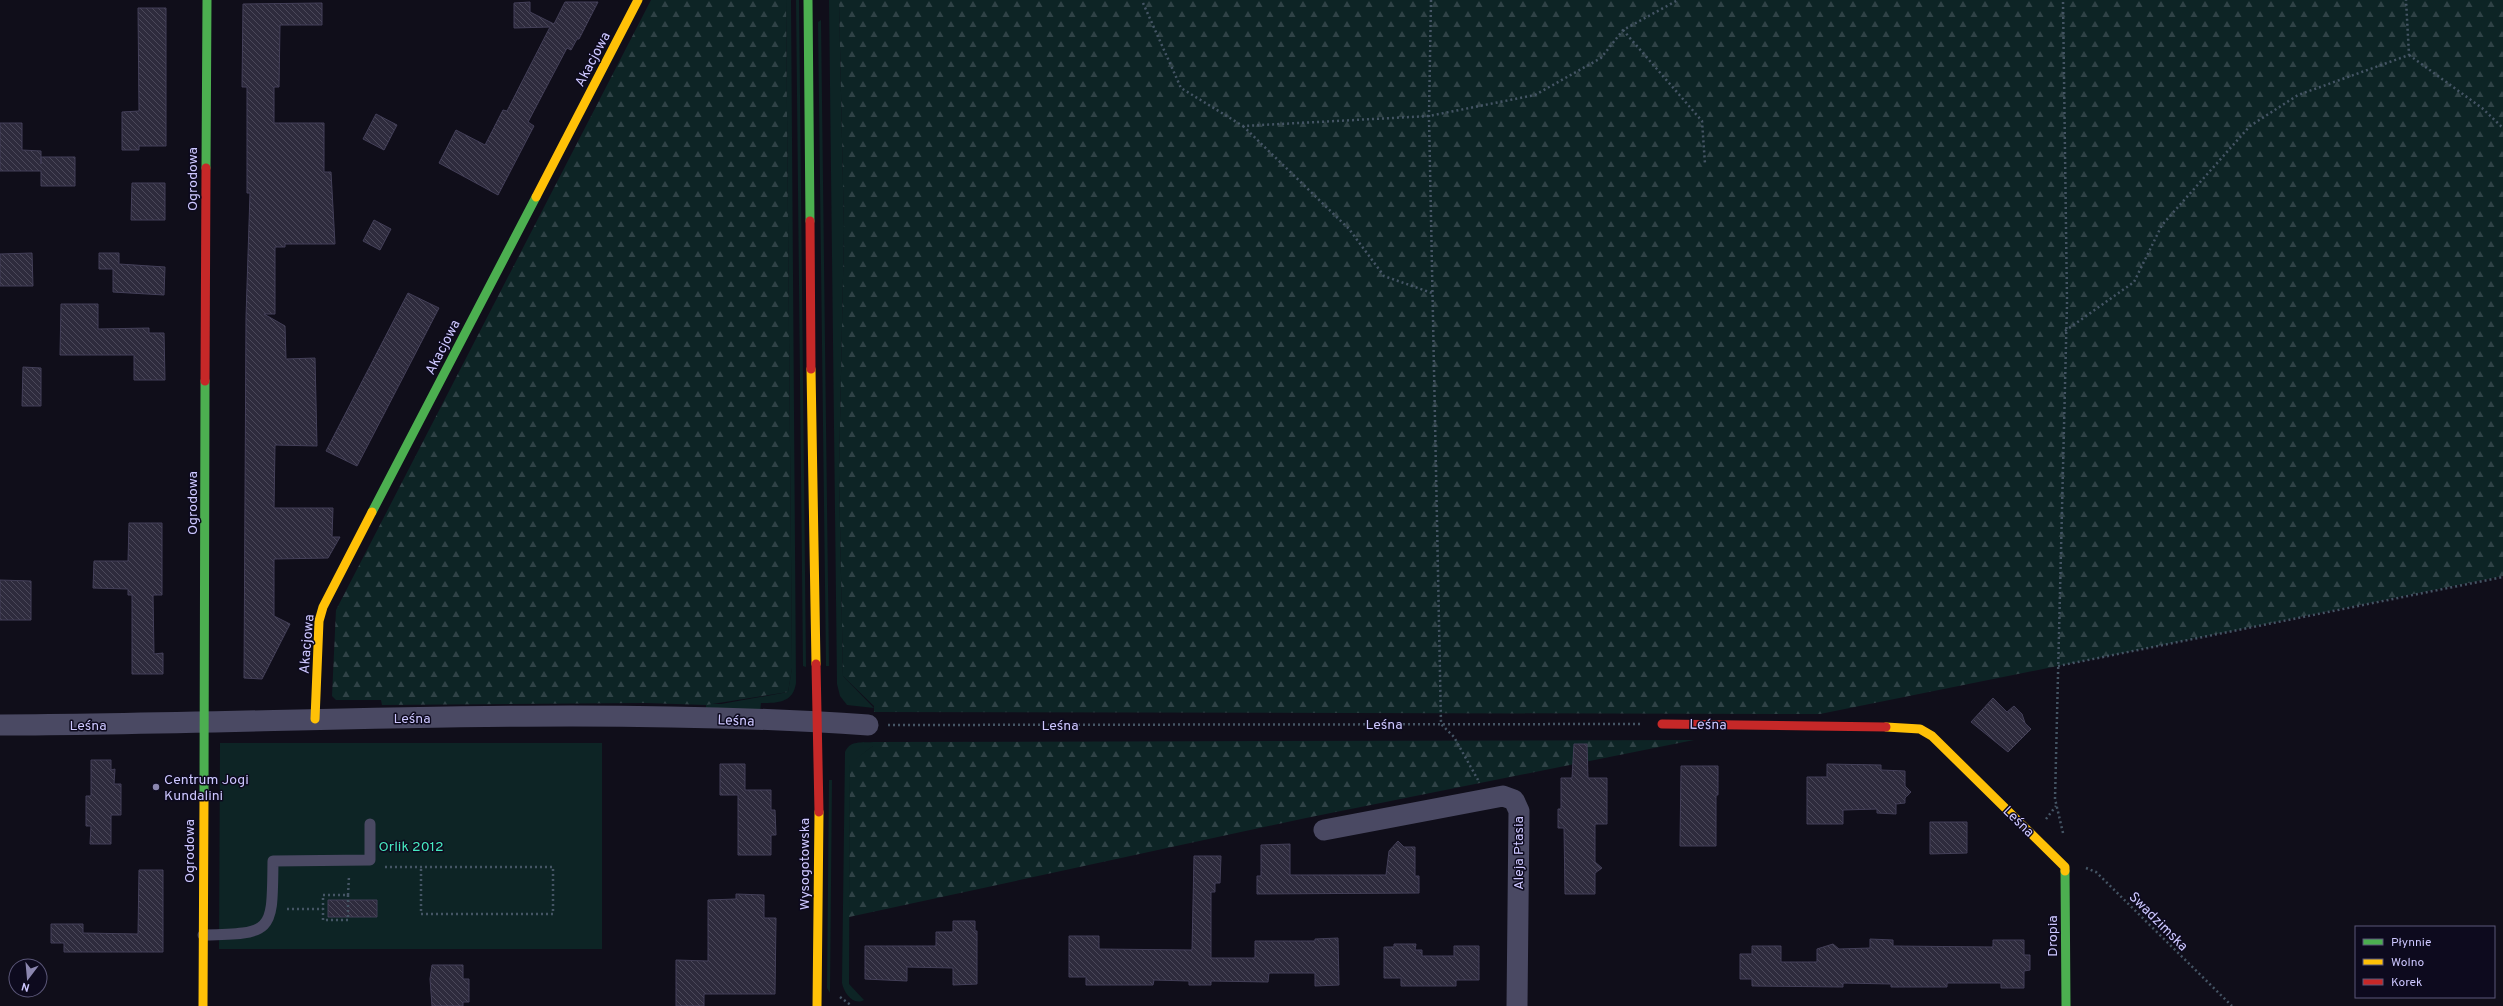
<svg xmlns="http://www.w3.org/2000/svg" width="2503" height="1006" viewBox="0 0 2503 1006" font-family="Overpass,sans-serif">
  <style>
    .green { fill: #0d2425 }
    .forest { fill: url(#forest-firs) }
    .building { fill: url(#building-back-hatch); stroke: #433f58 }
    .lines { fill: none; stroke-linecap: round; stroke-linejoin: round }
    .path { stroke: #455565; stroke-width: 2.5; stroke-dasharray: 2 3; stroke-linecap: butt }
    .lane { stroke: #4a4963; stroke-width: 11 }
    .street { stroke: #4a4963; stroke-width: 21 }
    .fast { stroke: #4caf50; stroke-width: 9 }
    .slow { stroke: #ffc107; stroke-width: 9 }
    .jam { stroke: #c62828; stroke-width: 9 }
    .poi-dot { fill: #8b86af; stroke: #0d0a1e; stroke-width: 1.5 }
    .labels { text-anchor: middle; stroke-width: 3; stroke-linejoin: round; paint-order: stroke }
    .street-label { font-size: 14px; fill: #cdc7ff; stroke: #0d0a1e }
    .poi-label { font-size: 14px; fill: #cdc7ff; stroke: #0d0a1e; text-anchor: start }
    .park-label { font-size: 14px; fill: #47eac1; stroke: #0d0a1e }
  </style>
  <defs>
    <pattern id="forest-firs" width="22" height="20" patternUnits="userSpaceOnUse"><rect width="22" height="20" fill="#0d2425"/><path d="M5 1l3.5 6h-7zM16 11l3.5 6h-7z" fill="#2f4246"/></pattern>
    <pattern id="building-back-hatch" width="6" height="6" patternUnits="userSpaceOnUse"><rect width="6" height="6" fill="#2e2b3d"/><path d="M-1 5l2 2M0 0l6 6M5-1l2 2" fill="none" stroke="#4b485a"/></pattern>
  </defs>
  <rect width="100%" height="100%" fill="#100e1a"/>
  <path class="green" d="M786 0H791L796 683C793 703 778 703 761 703L760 712 706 709V704H721L788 692 792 668Z
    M796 0H799L806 667 803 666Z
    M829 0H839L844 230 839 472 843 676 874 708 847 705 840 696 837 684Z
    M821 20 829 666H826L818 22Z
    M873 742V746L850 764 849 984 864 1000C853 1006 844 993 842 983L845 752C850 740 861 743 873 742Z
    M220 743H602V949H219Z
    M829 780H832L830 993 827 988Z"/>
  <path class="forest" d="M651 0H786L792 668 788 692 706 705 646 703 382 705 381 700H336L332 696 336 610Z
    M839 0H2503V576L1820 714 874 712V706L843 676 839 472 844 230Z
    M1694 740 1306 818 849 917 850 763 873 746V742Z"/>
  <path class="building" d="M530 2V12L554 24 565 2H598L579 39H577L571 50 567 48 528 122 534 126 498 195 439 163 456 130 485 145 503 110 507 111 550 27 514 28V3Z
    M322 3V25H280L279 87H274V123H324V172H331L335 244H285V247H275V314H264L285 326 286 359 315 358 317 446 275 445 274 508H333L332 537H340L328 558 274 559V616L290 624 262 679 244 678 246 317 250 193H247V87H242L243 4Z
    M138 8H166V146H139V150H122V112L139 111Z
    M376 114 397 125 384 150 363 139Z
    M0 123H22V150L41 151V164V157H75V186H41V171H0Z
    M132 183H165V220H131Z
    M374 220 391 229 380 250 363 241Z
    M32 253 33 286H0V254Z
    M99 253H119V264L165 267 164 295 113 292V269H99Z
    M408 293 439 308 357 466 326 451Z
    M61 304H98V329L149 328V333H164L165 380H134V355H60Z
    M23 367 41 368V406H22Z
    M129 523H162V595H153L154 654 163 653V674H132V595H128V589L93 588 94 561H128Z
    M0 580 31 581V620H0Z
    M1993 698 2007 712 2014 706 2022 714 2025 723 2031 729 2008 752 1971 722Z
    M1574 744H1587L1588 778H1607V824H1595V862L1602 868 1595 873V894H1565L1564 828H1558V809H1561V778H1572Z
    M91 760H111V770L115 769 114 784H121V815H111V844H90L91 826H86V796H91Z
    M720 764H745V790H771V810H775L776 835H771V855H738V795H720Z
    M1827 764 1881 765V770L1905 771V786L1911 792 1905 798V803L1896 804V814L1877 813V809L1843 810V824H1807V777H1827Z
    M1681 766H1718V795H1716V846H1680Z
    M1930 822H1967V853L1930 854Z
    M1398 841 1404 847H1415V876H1419V893L1257 894V876H1261V845L1290 844V875H1386L1389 851Z
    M1194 856H1221L1220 883H1215V892H1211V958H1255V941H1315V939L1338 938 1339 985 1315 986V973H1269L1268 982 1211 981V985H1189V981L1154 980 1153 985H1086V977H1069V936H1099V949L1192 950Z
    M139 870H163V952H64V943H51V924H83V933L138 934Z
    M736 894 764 895V918H776L775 994H704V1006H676V960L708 961V900L736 899Z
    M328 900H377V917H328Z
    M953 921H975V931H977V984L953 985V968L907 967V981L865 979V946H936V932H953Z
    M1870 939 1893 940V946L1993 947V940H2024V955H2030V970L2024 971V988H2001V983H1947V987H1891V984L1843 983V987L1752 986V979H1740V954H1752V946H1781V962H1817V949L1833 944 1839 949 1870 948Z
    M1394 944H1416L1415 950H1422V956H1454V946H1479V980H1456V986H1401V978H1384V947H1394Z
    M432 965H463V979H469V1002H463V1006H432L430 979Z"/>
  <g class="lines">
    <path class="path" d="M1431 0 1429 116 1441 724 1454 737 1478 780
      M1143 3 1181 88 1243 126 1429 116 1535 95 1601 58 1623 30 1678 0
      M1623 30 1702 121 1705 164
      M2409 55 2482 108 2503 128
      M1243 126 1349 229 1384 276 1432 293
      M2065 331 2134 282 2162 225 2250 126 2298 95 2409 55 2406 0
      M2058 666 2503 577
      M888 725 1641 724
      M2046 819 2056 806
      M2063 833 2055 799 2067 303 2063 0
      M385 867H553V914H421V867
      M2086 868 2096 872 2232 1006
      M348 895 349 876
      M287 909H323V920H348V895H323V909
      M840 997 852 1006"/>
    <path class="lane" d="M203 935C275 934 272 931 273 861L370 860V824"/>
    <path class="street" d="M0 725C289 724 579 705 868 725
      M1324 830 1503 796 1514 800 1519 811 1517 1006"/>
    <path class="fast" d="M808 0 810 221
      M206 168 207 0
      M372 512 536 197
      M204 799 205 381
      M2065 871 2066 1006"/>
    <path class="slow" d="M536 197 638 0
      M811 369 816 664
      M315 719 319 621 323 607 372 512
      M1886 727 1920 729 1932 736 2065 867V871
      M203 1006 204 799
      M817 1006 819 812"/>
    <path class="jam" d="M810 221 811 369
      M205 381 206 168
      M816 664 819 812
      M1662 724 1886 727"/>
  </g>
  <circle class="poi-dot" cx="156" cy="787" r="4"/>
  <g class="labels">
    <g class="street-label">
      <text transform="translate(592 59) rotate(-62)" y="5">Akacjowa</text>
      <text transform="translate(192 179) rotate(-90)" y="5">Ogrodowa</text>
      <text transform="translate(442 347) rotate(-63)" y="5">Akacjowa</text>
      <text transform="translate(192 503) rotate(-90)" y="5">Ogrodowa</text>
      <text transform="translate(306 644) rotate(-85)" y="5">Akacjowa</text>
      <text x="412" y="723">Leśna</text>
      <text transform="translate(736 720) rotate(2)" y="5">Leśna</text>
      <text x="1384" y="729">Leśna</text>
      <text transform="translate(1708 724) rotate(1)" y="5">Leśna</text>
      <text x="88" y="730">Leśna</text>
      <text x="1060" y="730">Leśna</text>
      <text transform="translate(2019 821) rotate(44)" y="5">Leśna</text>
      <text transform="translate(189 851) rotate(-90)" y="5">Ogrodowa</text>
      <text transform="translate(1518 853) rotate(-90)" y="5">Aleja Ptasia</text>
      <text transform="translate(804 864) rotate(-90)" y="5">Wysogotowska</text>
      <text transform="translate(2159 921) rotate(45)" y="5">Swadzimska</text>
      <text transform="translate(2052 936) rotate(-90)" y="5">Dropia</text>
    </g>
    <g class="poi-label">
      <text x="164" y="784">Centrum Jogi<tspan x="164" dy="16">Kundalini</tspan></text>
    </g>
    <g class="park-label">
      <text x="411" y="851">Orlik 2012</text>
    </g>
  </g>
  <rect x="2355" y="926" width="140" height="72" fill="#0d0a1e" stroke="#5a5678"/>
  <rect x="2363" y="939" width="20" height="6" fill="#4caf50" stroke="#5a5678"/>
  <text x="2391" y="946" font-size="12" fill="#cdc7ff">Płynnie</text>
  <rect x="2363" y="959" width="20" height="6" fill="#ffc107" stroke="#5a5678"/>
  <text x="2391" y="966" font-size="12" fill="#cdc7ff">Wolno</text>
  <rect x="2363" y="979" width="20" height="6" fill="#c62828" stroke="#5a5678"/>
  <text x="2391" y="986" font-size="12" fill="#cdc7ff">Korek</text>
  <g transform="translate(28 978) rotate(196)"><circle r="19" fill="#0d0a1e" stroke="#5a5678"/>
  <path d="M0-3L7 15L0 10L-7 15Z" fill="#8b86af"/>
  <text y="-6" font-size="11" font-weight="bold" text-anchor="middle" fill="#cdc7ff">N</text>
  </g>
</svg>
